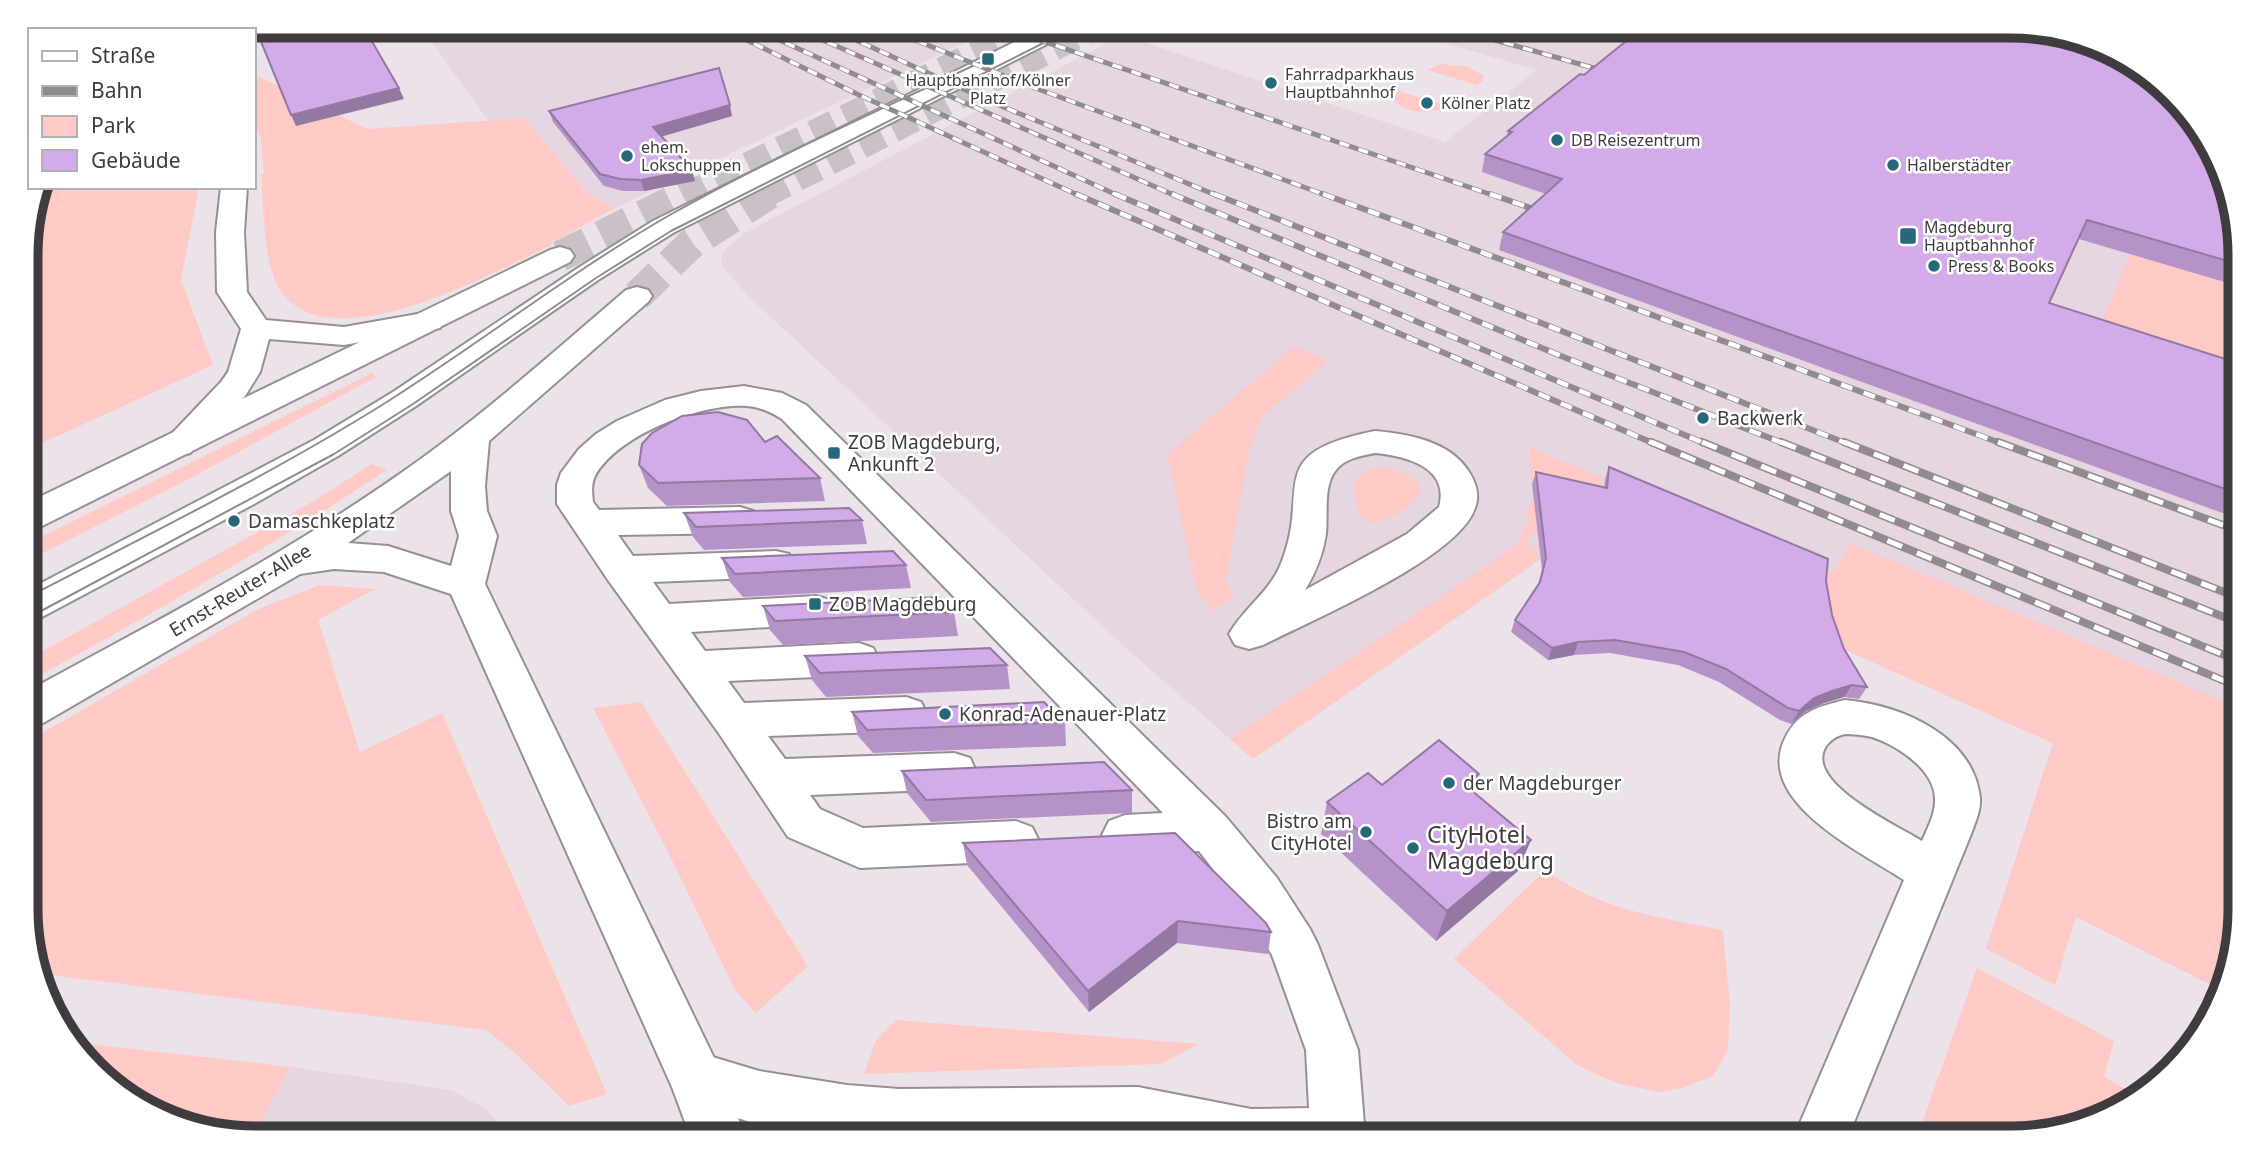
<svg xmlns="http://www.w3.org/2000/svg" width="2266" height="1164" viewBox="0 0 2266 1164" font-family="'Noto Sans',sans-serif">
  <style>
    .built { fill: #e6d6e1 }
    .green { fill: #ffcac5 }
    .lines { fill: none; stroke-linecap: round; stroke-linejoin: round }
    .major-tunnel-far1 { stroke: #c9c1c7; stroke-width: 24; stroke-dasharray: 24 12; stroke-linecap: butt }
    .major-tunnel { stroke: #c9c1c7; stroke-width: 31; stroke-dasharray: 31 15; stroke-linecap: butt }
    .minor-casing { stroke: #978f94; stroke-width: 4 }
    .major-casing { stroke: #978f94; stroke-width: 4 }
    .highway-casing { stroke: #978f94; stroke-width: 4 }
    .minor { fill: #fff; fill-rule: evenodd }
    .major { fill: #fff; fill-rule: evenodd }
    .highway { fill: #fff; fill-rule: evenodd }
    .tram { stroke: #918b90; stroke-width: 2 }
    .rail-far2-casing { stroke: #918b90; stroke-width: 5 }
    .rail-far1-casing { stroke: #918b90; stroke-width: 6 }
    .rail-casing { stroke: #918b90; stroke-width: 8 }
    .rail-far2 { stroke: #fff; stroke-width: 3.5; stroke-dasharray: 10; stroke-linecap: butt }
    .rail-far1 { stroke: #fff; stroke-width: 4.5; stroke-dasharray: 12; stroke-linecap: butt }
    .rail { stroke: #fff; stroke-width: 5; stroke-dasharray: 16; stroke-linecap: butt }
    .wall { fill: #b593c8 }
    .shaded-wall { fill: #9378a2 }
    .building { fill: #d2abe8; stroke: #9378a2; stroke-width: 2 }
    .poi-dot { fill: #25687b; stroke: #fff; stroke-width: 2.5 }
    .labels { text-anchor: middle; stroke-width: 5; stroke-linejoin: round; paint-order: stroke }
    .far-poi-label { font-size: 16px; fill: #3f3b3e; stroke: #fff; text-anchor: start }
    .poi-label { font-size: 19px; fill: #3f3b3e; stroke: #fff; text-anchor: start }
    .street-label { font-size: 19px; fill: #3f3b3e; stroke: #fff }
    .near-poi-label { font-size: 23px; fill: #3f3b3e; stroke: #fff; text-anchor: start }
    .rim { fill: none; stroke: #3f3b3e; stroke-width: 9 }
  </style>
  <rect width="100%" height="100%" fill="#ebe3e9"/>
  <path class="built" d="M420 26H1000L615 208 587 193 524 118 488 120Z
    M1387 26H2010L2238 226 2240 908 2221 990 2115 771 1821 639 1541 559 1253 759 1127 649 749 297 722 266 721 257 727 248 745 233 1122 35 1445 142 1537 70Z
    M290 1067 451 1090 486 1109 513 1138 252 1137Z"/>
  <path class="green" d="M1441 64 1468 67 1484 76 1483 81 1477 85 1427 70Z
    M254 74 367 129 524 118 587 193 615 208 549 244H554C494 272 343 357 286 298 262 274 264 207 261 174H264L261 138 254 128Z
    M1398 91 1451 107C1432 113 1412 115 1395 102L1394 97Z
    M41 187H199L181 280 213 365 27 450V240Z
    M2130 254 2238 286V387L2094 340Z
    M1294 346 1327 361 1261 418 1249 452 1225 583 1234 596 1212 611 1196 588 1167 455Z
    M372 373 376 377 191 478 27 561V544Z
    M1530 447 1605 479 1591 498 1531 484Z
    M372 464 387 470C271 547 149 615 28 682V659L312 502Z
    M1382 467C1398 470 1412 473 1421 488 1419 499 1409 506 1400 512 1376 529 1358 527 1355 495 1355 489 1353 484 1357 479 1363 471 1373 469 1382 467Z
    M1533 498 1585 510 1542 536 1531 533 1526 543 1536 548 1538 561 1253 759 1230 739 1517 545 1530 517 1525 515Z
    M1850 543 2239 708 2240 909 2221 990 2076 917 2055 985 1986 949 2053 743 1821 639 1825 574 1835 571Z
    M320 585 375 589 318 620 360 752 442 713 607 1094 569 1106 515 1053 486 1030 42 974 28 938V741L258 609Z
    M641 702 808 966 756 1013 735 990 667 850 593 708Z
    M1545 870C1598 909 1660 918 1723 930L1730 1005 1728 1050 1713 1076 1682 1088 1659 1092 1616 1083 1577 1065 1454 959Z
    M1977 968 2114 1041 2104 1077 2140 1097 2025 1137H1917Z
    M896 1020 1199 1044 1161 1064 864 1074 876 1040Z
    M72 1042 290 1067 252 1137 154 1114Z"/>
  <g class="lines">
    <path class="major-tunnel-far1" d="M683 196 1030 26
      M765 196 1099 26"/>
    <path class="major-tunnel" d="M560 256 687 194
      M637 296 692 243 769 194"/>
    <defs>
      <path id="minor" d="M1047 26H1076L1073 31 673 233 598 280 416 406 338 456 254 504 42 617 28 621V590L314 440 393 392 578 268 653 221Z
        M744 386 782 393 806 405 1226 817 1277 878 1310 929 1318 945 1358 1050 1365 1137 837 1138 759 1125 677 1098 669 1079 677 1060 696 1052 759 1071 847 1085 899 1089 1138 1087 1251 1109 1309 1108 1306 1050 1272 955 1243 908 1199 851 1125 855 1109 849 1102 835 1109 821 1125 815 1163 813 782 419C771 412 760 407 747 406 702 403 618 434 595 476 591 484 592 493 593 502L599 510 740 507 753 511 758 520 753 529 740 533 618 535 633 556 776 551 789 554 795 564 789 574 776 577 653 582 669 604 816 596 830 600 836 610 830 620 816 624 691 632 705 651 859 643 873 648 879 659 873 670 859 675 728 681 744 703 906 697 921 702 927 714 921 726 906 731 768 736 785 759 954 753 970 758 976 771 970 784 954 789 810 795 820 809 863 828 1016 821 1032 827 1039 841 1032 855 1016 861 860 868 788 837 718 732 608 580 557 504V485L561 473 579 449 596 434 617 421 665 400 701 391Z
        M1375 431C1408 434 1450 441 1469 472 1476 483 1480 495 1475 508 1459 558 1312 620 1263 645L1249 649 1235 645 1229 634C1243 609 1269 592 1280 566 1313 488 1259 454 1375 431ZM1375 453C1406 456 1450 467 1439 507L1407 534 1305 590C1316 572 1323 554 1326 534 1328 515 1323 485 1336 470 1345 458 1361 456 1375 453Z
        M1845 700C1899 705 1973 734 1980 798 1981 810 1975 823 1971 834L1848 1137H1794L1904 880C1863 853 1759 804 1783 743 1795 713 1816 707 1845 700ZM1845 734C1854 734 1863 735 1872 737 1897 745 1935 770 1935 799 1936 813 1927 829 1922 841 1898 826 1809 785 1824 750 1828 741 1836 736 1845 734Z"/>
      <path id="major" d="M560 247 570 250 574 256 570 262 40 527 27 530V503L550 250Z
        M637 287 648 290 652 296 648 302 489 441 485 486 487 511 497 536 485 584 715 1060 746 1138H691L672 1087 451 594 384 572 334 569 300 574 43 723 28 728V691C155 622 285 555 404 471 482 416 554 352 626 290ZM451 471V511L459 536 451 566 388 546 348 543Z"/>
      <path id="highway" d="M221 187H247L244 232 247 292 266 320 344 327 429 312 440 314 444 321 440 328 429 330 344 345 269 339 260 372 245 396 190 453 178 456 166 453 161 445 221 382 228 372 241 329 217 292 216 232Z"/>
    </defs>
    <use href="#minor" class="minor-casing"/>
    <use href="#major" class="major-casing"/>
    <use href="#highway" class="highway-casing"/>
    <use href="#minor" class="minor"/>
    <use href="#major" class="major"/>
    <use href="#highway" class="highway"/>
    <path class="tram" d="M28 597C147 535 268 476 382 405 479 344 569 273 668 216 770 158 879 111 985 60
      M28 618 334 454 413 404 596 278 671 231 1077 26"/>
    <defs>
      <path id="rail-far2" d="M718 26 857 94 1080 196
        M749 26 1119 196
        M791 26 1176 196
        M825 26 994 103 1218 196
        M880 26 1027 85 1328 196
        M999 26 1495 196
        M1446 26 1611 73
        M1582 26 1646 43"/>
      <path id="rail-far1" d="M1076 194 1655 444
        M1115 194 1706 444
        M1172 194 1566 358 1785 444
        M1214 194 1848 444
        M1323 194 2003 444
        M1490 194 1548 214"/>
      <path id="rail" d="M1651 442 2239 687
        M1702 442 2239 661
        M1781 442 2239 623
        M1844 442 2239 598
        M1998 442 2239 531"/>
    </defs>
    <use href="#rail-far2" class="rail-far2-casing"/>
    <use href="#rail-far1" class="rail-far1-casing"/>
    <use href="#rail" class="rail-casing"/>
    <use href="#rail-far2" class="rail-far2"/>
    <use href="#rail-far1" class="rail-far1"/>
    <use href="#rail" class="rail"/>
  </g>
  <path class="wall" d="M1584 75 2238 226V286L2079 239 2049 303 2238 363 2239 519 1499 250 1503 232 1546 194 1482 172 1485 154 1507 136 1508 131Z
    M549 111 732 116 662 136 695 181 644 191H623L604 186 553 122Z
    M765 442 820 478 825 501 667 506 648 488 639 465Z
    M1609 467 1826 581 1832 615 1844 649 1867 687 1859 699 1844 697 1824 703 1806 711 1791 724 1780 720 1719 682 1678 665 1610 653 1574 655 1548 660 1511 632 1515 620 1538 584 1542 570 1532 484 1536 472 1604 488 1605 479Z
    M684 513 862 520 867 544 704 550 693 537Z
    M722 558 906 565 911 588 743 597 730 582Z
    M763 606 954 612 958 636 783 645 770 630Z
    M805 656 1007 665 1010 689 826 697 812 680Z
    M852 712 1065 722 1066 746 873 753 858 736Z
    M902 771 1132 790V813L931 822 907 793Z
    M1479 774 1473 792 1518 871 1436 941 1321 834 1327 802 1382 785Z
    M963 843 1271 932 1268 954 1177 943 1089 1012 967 865Z"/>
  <path class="shaded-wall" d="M399 88 404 99 296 126 291 115Z
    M730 105 732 116 657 138 653 127Z
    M692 170 695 181 644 191 641 180Z
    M1578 642 1574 655 1548 660 1552 648Z
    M1852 685 1844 697 1824 703 1806 711 1791 724 1799 711 1814 698 1832 691Z
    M1479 774 1468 805 1465 785Z
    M1531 840 1518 871 1436 941 1447 911Z
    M1178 921 1177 943 1089 1012 1088 991Z"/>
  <path class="building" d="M284 26H363L399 88 291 115 257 32Z
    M1645 26H2010L2112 50 2201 128 2238 226V264L2087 220 2049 303 2238 363 2239 494 1503 232 1562 179 1485 154 1512 132 1508 131 1580 74 1584 75Z
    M719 68 730 105 653 127 692 170 641 180 620 179 600 174 549 111Z
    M718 412 747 420 765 442 777 436 820 478 658 483 639 465 642 444 652 433 682 416Z
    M1609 467 1828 559 1826 581 1832 615 1844 649 1867 687 1852 685 1832 691 1814 698 1799 711 1788 708 1726 669 1684 652 1615 640 1578 642 1552 648 1515 620 1540 582 1546 558 1536 472 1607 488Z
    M849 508 862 520 696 527 684 513Z
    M893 551 906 565 735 574 722 558Z
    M939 597 954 612 775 621 763 606Z
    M990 648 1007 665 820 673 805 656Z
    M1044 702 1065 722 867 730 852 712Z
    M1439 740 1479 774 1465 785 1531 840 1447 911 1327 802 1368 773 1382 785Z
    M1104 762 1132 790 926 800 902 771Z
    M1175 833 1266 923 1271 932 1178 921 1088 991 963 843Z"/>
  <g class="poi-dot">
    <rect x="981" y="52" width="14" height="14" rx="3.5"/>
    <circle cx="1271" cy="83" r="7"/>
    <circle cx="1427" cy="103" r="7"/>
    <circle cx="1557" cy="140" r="7"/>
    <circle cx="627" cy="156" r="7"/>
    <circle cx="1893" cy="165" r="7"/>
    <rect x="1899" y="227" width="18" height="18" rx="3.5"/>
    <circle cx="1934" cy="266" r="7"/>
    <circle cx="1703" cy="418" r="7"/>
    <rect x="827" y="446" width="14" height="14" rx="3.5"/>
    <circle cx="234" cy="521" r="7"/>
    <rect x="808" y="597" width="14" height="14" rx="3.5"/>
    <circle cx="945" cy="714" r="7"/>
    <circle cx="1449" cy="783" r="7"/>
    <circle cx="1366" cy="832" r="7"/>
    <circle cx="1413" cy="848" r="7"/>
  </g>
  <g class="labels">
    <g class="far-poi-label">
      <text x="1285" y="80">Fahrradparkhaus<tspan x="1285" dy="18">Hauptbahnhof</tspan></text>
      <text x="988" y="86" text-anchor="middle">Hauptbahnhof/Kölner<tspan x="988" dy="18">Platz</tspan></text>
      <text x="1441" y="109">Kölner Platz</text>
      <text x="1571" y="146">DB Reisezentrum</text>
      <text x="641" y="153">ehem.<tspan x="641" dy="18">Lokschuppen</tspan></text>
      <text x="1907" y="171">Halberstädter</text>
      <text x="1924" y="233">Magdeburg<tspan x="1924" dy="18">Hauptbahnhof</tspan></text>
      <text x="1948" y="272">Press &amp; Books</text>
    </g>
    <g class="poi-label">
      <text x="1717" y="425">Backwerk</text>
      <text x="848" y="449">ZOB Magdeburg,<tspan x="848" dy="22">Ankunft 2</tspan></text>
      <text x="248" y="528">Damaschkeplatz</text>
      <text x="829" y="611">ZOB Magdeburg</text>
      <text x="959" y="721">Konrad-Adenauer-Platz</text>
      <text x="1463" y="790">der Magdeburger</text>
      <text x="1352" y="828" text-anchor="end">Bistro am<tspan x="1352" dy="22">CityHotel</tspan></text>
    </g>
    <g class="street-label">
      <text transform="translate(240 590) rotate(-31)" y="7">Ernst-Reuter-Allee</text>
    </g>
    <g class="near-poi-label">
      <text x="1427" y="843">CityHotel<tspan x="1427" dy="26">Magdeburg</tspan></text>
    </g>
  </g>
  <path d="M0 0H2266V1164H0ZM255 38H2011A217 217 0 0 1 2228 255V909A217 217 0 0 1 2011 1126H255A217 217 0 0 1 38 909V255A217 217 0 0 1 255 38Z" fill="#fff" fill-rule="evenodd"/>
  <path class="rim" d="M255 38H2011A217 217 0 0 1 2228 255V909A217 217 0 0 1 2011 1126H255A217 217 0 0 1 38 909V255A217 217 0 0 1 255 38Z"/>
  <rect x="28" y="28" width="228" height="161" fill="#ffffff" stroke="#b2b1b2" stroke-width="2"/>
  <rect x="42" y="51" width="35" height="10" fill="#ffffff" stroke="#b2b1b2" stroke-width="2"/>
  <text x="91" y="63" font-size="21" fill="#3f3b3e">Straße</text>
  <rect x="42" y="86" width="35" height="10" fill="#918b90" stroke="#b2b1b2" stroke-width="2"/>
  <text x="91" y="98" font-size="21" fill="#3f3b3e">Bahn</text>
  <rect x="42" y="116" width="35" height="21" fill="#ffcac5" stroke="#b2b1b2" stroke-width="2"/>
  <text x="91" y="133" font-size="21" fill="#3f3b3e">Park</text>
  <rect x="42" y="150" width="35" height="21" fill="#d2abe8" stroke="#b2b1b2" stroke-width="2"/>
  <text x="91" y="168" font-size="21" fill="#3f3b3e">Gebäude</text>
</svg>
